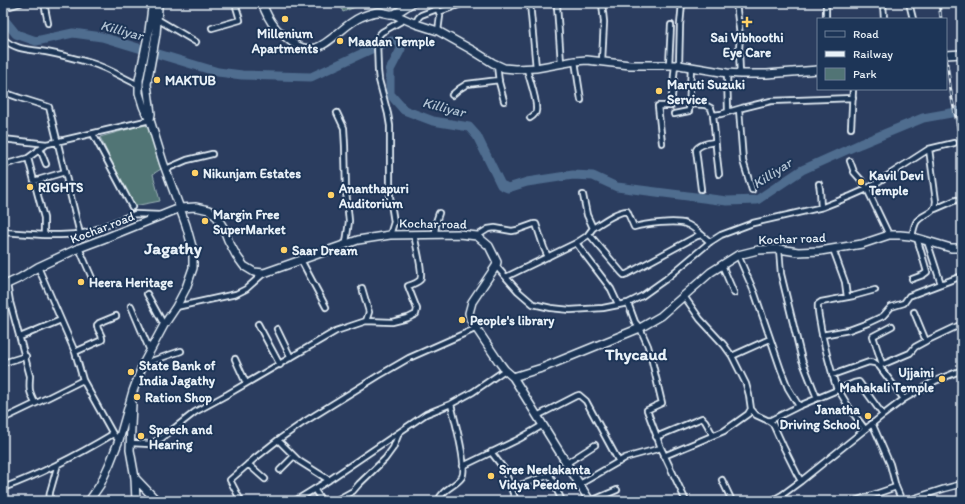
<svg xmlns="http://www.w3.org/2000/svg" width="965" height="504" viewBox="0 0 965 504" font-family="Itim,sans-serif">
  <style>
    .green { fill: #517475; stroke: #9cb2b6 }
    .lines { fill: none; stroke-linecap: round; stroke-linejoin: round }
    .river { stroke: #4f6d8f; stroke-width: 9 }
    .street-casing { stroke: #e8f1f8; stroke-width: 8 }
    .secondary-casing { stroke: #e8f1f8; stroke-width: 10 }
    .street { stroke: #1d3557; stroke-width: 4.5 }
    .secondary { stroke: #1d3557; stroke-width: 7 }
    .rail-casing { stroke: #e8f1f8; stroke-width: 3 }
    .rail { stroke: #1d3557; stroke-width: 1.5; stroke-dasharray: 4.5; stroke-linecap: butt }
    .poi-dot { fill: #ffd166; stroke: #1d3557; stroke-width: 1.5 }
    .labels { text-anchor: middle; stroke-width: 4; stroke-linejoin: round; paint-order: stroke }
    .poi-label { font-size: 13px; font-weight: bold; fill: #e8f1f8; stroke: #1d3557; text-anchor: start }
    .street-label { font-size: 13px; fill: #e8f1f8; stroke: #1d3557 }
    .water-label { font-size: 14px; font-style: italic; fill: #b2c3d3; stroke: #1d3557 }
    .district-label { font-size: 17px; font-weight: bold; fill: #e8f1f8; stroke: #1d3557 }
  </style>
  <rect width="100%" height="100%" fill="#2b3d5f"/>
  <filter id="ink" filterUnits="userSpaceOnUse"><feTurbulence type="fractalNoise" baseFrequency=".025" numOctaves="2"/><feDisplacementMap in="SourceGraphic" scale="8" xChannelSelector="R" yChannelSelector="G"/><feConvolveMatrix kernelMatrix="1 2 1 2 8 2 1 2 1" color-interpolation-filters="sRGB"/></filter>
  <g filter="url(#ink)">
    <path class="green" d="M339 3H365L343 12Z
      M147 125 156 149 161 169 153 174 160 201 134 206 119 177 100 137 136 127Z"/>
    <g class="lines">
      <path class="river" d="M3 18 16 34 36 41 73 33 102 37 218 72 242 75 311 77 389 41 400 42 401 49 390 70V94L404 110 433 121 469 127 477 136 501 185 508 188 527 182 573 175 593 176 617 187 727 201 757 200 802 170 860 144 923 118 962 111"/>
      <defs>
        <path id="street" d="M44 3 48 23
          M530 3 536 68
          M602 3 604 22 602 61
          M736 3 740 36 739 49 740 74
          M826 3V19
          M883 3 884 19
          M909 3 913 19
          M557 6 561 63
          M4 8 20 3
          M157 19 196 42
          M416 24 418 18 421 15 437 9 439 12
          M212 28 240 20 235 3
          M438 31 440 16 439 12 464 3
          M3 39C18 51 29 49 46 52 62 55 77 59 91 63 108 68 123 78 139 85
          M575 61 581 100
          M497 65 499 82 504 101
          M669 65 671 25
          M679 65 680 25 682 3
          M527 69C529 79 538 101 536 111 536 114 533 116 530 118
          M727 73 728 112
          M3 92 20 98 49 107 80 234
          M452 95 459 89 467 84 499 80
          M690 104 705 105 711 108 713 115 717 157 719 174
          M739 109 743 161 752 190
          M337 113 344 128 345 146 346 191 349 221 346 243
          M674 114 689 111 691 67
          M713 115 721 114 742 108 771 101 853 98
          M851 128 853 89
          M93 134 132 207
          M3 139 47 144 150 120
          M662 143 658 106H671L675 65
          M38 150 42 154 46 164
          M28 158 41 207 44 218V235
          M850 161 854 172 862 181 867 189 889 235
          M3 165 28 158 47 144
          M166 169 187 160 212 154
          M34 181 65 172
          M819 184C821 192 820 199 821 207
          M701 189 696 150C699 144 709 143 715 142
          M935 209 956 200
          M593 228C603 222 615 212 627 211L634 227C645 224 676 220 686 224 692 226 697 231 702 235
          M3 232 44 235H60L80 234 92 231 135 214 161 215
          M435 234 436 222 439 213
          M589 234 622 273 624 275 627 274 697 236 702 235 710 242
          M390 235 394 222 390 197V126L388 114 379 80 378 71 377 41 379 35 382 32 405 19
          M477 236 488 229 495 228 512 231 517 230 534 224H536L544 248 548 257
          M912 237C913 232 914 225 917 221 924 213 936 214 936 201L929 149
          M927 241 941 284
          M576 243 611 289 618 304
          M79 248 92 278
          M779 249 781 274 802 360 817 398
          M833 249 845 282 847 297
          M738 255 755 294 781 370 788 388 799 406
          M301 260 326 307
          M722 265 734 293
          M496 266 518 291 533 304 551 308 570 310 603 308 628 303 642 296 666 279 710 242 721 235 753 223 823 207 851 196 867 189 929 149 954 143
          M38 267 75 352 83 380 113 434 119 440
          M506 277 576 243 587 236 593 228 587 215 583 195
          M912 279 923 275 927 272 917 238
          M7 284 10 302 30 376C29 390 29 391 35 403
          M362 288 369 312 366 321
          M147 294 164 325
          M684 296 700 319 724 345 732 356 746 384 749 395 751 409 756 415 769 421 773 424 783 446 797 474 801 481
          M628 303 635 322 640 328 648 346 652 361 662 403 647 410 661 448 686 501
          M131 306 150 351
          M176 307 236 294 246 289 264 273
          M914 312 926 341
          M258 324 280 365
          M277 329 291 358
          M822 335 849 330 868 323 883 316 891 307 904 303 909 296 962 276
          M20 337 61 320
          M75 352 102 340C103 334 97 331 97 325L99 323 116 316
          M732 356 770 339
          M235 359 246 383
          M3 363 26 356
          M143 364 181 351
          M882 364 873 336 892 326
          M879 366 910 353 915 347 926 341 962 324
          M832 375 869 362 875 363 879 366 904 399
          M838 389 850 409 865 429
          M837 390C831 370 825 350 821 329 820 321 817 312 818 304L821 302 853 296 875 290
          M537 416 576 396 579 395 586 401 619 462
          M3 419 49 397 83 380
          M769 421 799 406 854 383 859 382 883 415
          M872 423 890 464 896 487 902 501
          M656 437 702 418 705 421 713 435
          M278 440 299 461 329 480
          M131 443 150 444 162 438 195 412 228 394 336 331 366 321 392 322 408 318 416 314 417 309 408 286C411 285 417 283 420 280 424 274 415 242 414 234
          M491 452 504 469 516 501
          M664 456 724 431 748 414 751 409
          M567 463 595 445
          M248 464 265 479
          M463 466 519 439 543 425
          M280 470 294 456
          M722 480 732 501
          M580 484 625 458 632 456 661 448
          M3 488C41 474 78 455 113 434
          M511 488 550 475 562 501
          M314 489 322 501
          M49 501 50 492 58 464
          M241 501 230 480 254 459 278 440 304 422 378 376 409 358 477 328
          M295 501 329 480 426 414 451 404 473 392 505 370
          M335 501 353 491 359 484 385 459 393 448 399 433
          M438 501C443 488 455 487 462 477 468 466 454 418 451 404
          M591 501 617 490
          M771 501 782 495 801 481 883 415 904 399 935 381 962 370
          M855 501 896 487
          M906 501 943 489 962 484"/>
        <path id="secondary" d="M262 3C265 11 269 20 275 27 279 32 284 35 288 39 319 67 335 28 361 17 366 15 373 12 379 12 383 12 389 15 394 14 399 12 407 6 412 3
          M393 14 416 24 438 31 472 50 493 63 504 68 515 69 536 68 575 61 587 60 630 65H679L727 73 740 74H767L818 70
          M946 55 962 54
          M150 119 151 114 147 84 156 34 158 8 157 3
          M3 284H7L20 278 38 267 79 248 103 239 180 208 196 207 209 210 217 217 223 227 228 240 236 255 244 266 254 272 264 273 358 240 390 235 459 234 477 236 489 246 497 262 496 266 472 302 469 313 470 319 499 362 505 370 513 377 590 501
          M513 377 542 368 640 328 661 316 711 272 738 255 758 250 779 249 798 252 820 251 862 244 889 235H900L910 236 951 248H962
          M132 403 130 450 135 478 136 501
          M135 478 157 501
          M89 501 100 485 110 463 119 440 133 391 143 364 164 325 176 307 186 288 193 268V250L186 225 163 162 150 120 146 113 143 106 139 93V80L149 31 152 8 154 3"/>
      </defs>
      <use href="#street" class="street-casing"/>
      <use href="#secondary" class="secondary-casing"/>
      <use href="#street" class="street"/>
      <use href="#secondary" class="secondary"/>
      <defs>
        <path id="rail" d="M939 3 941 19
          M946 56 952 99 962 147"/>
      </defs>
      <use href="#rail" class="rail-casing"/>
      <use href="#rail" class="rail"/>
    </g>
  </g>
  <g class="poi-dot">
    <circle cx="285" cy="19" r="4"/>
    <path d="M745 16h4v4h4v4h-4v4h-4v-4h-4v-4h4z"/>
    <circle cx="340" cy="41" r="4"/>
    <circle cx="157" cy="80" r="4"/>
    <circle cx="659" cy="91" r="4"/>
    <circle cx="195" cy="173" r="4"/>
    <circle cx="861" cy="182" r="4"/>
    <circle cx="30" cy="187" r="4"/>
    <circle cx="331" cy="195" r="4"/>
    <circle cx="205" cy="221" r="4"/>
    <circle cx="284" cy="250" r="4"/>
    <circle cx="81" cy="282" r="4"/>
    <circle cx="462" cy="320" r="4"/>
    <circle cx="131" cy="372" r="4"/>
    <circle cx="942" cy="379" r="4"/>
    <circle cx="137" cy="397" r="4"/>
    <circle cx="868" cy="416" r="4"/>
    <circle cx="141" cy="436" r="4"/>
    <circle cx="491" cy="476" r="4"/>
  </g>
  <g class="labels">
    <g class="poi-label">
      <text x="285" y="38" text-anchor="middle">Millenium<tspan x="285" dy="15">Apartments</tspan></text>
      <text x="747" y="42" text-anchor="middle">Sai Vibhoothi<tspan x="747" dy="15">Eye Care</tspan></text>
      <text x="348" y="46">Maadan Temple</text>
      <text x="165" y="85">MAKTUB</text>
      <text x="667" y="89">Maruti Suzuki<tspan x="667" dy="15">Service</tspan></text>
      <text x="203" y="178">Nikunjam Estates</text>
      <text x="869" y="180">Kavil Devi<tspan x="869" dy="15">Temple</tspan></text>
      <text x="38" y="192">RIGHTS</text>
      <text x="339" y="193">Ananthapuri<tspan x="339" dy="15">Auditorium</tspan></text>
      <text x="213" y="219">Margin Free<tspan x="213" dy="15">SuperMarket</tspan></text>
      <text x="292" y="255">Saar Dream</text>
      <text x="89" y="287">Heera Heritage</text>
      <text x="470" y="325">People's library</text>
      <text x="139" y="370">State Bank of<tspan x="139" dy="15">India Jagathy</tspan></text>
      <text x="934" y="377" text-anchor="end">Ujjaini<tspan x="934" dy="15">Mahakali Temple</tspan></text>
      <text x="145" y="402">Ration Shop</text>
      <text x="860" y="414" text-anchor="end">Janatha<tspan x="860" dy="15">Driving School</tspan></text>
      <text x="149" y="434">Speech and<tspan x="149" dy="15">Hearing</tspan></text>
      <text x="499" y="474">Sree Neelakanta<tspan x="499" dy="15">Vidya Peedom</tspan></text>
    </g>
    <g class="street-label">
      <text transform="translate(433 223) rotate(1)" y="5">Kochar road</text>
      <text transform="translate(102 227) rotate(-21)" y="5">Kochar road</text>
      <text transform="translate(792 238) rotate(-2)" y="5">Kochar road</text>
    </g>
    <g class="water-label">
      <text transform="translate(122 30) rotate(15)" y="5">Killiyar</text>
      <text transform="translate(444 107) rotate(14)" y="5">Killiyar</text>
      <text transform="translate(772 173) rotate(-33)" y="5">Killiyar</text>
    </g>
    <g class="district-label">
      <text x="173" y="254">Jagathy</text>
      <text x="636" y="360">Thycaud</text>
    </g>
  </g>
  <rect width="965" height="504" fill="none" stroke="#1d3557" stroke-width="16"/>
  <rect x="8" y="8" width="949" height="488" fill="none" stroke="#e8f1f8" stroke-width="1.5" filter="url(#ink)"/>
  <rect x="817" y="18" width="130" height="72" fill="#1d3557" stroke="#6e8097"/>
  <rect x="825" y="31" width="20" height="6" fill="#1d3557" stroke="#6e8097"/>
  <text x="853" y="38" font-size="12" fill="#e8f1f8">Road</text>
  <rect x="825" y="51" width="20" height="6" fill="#e8f1f8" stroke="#6e8097"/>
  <text x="853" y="58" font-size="12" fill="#e8f1f8">Railway</text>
  <rect x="825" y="68" width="20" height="12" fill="#517475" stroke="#6e8097"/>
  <text x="853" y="78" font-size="12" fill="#e8f1f8">Park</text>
</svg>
